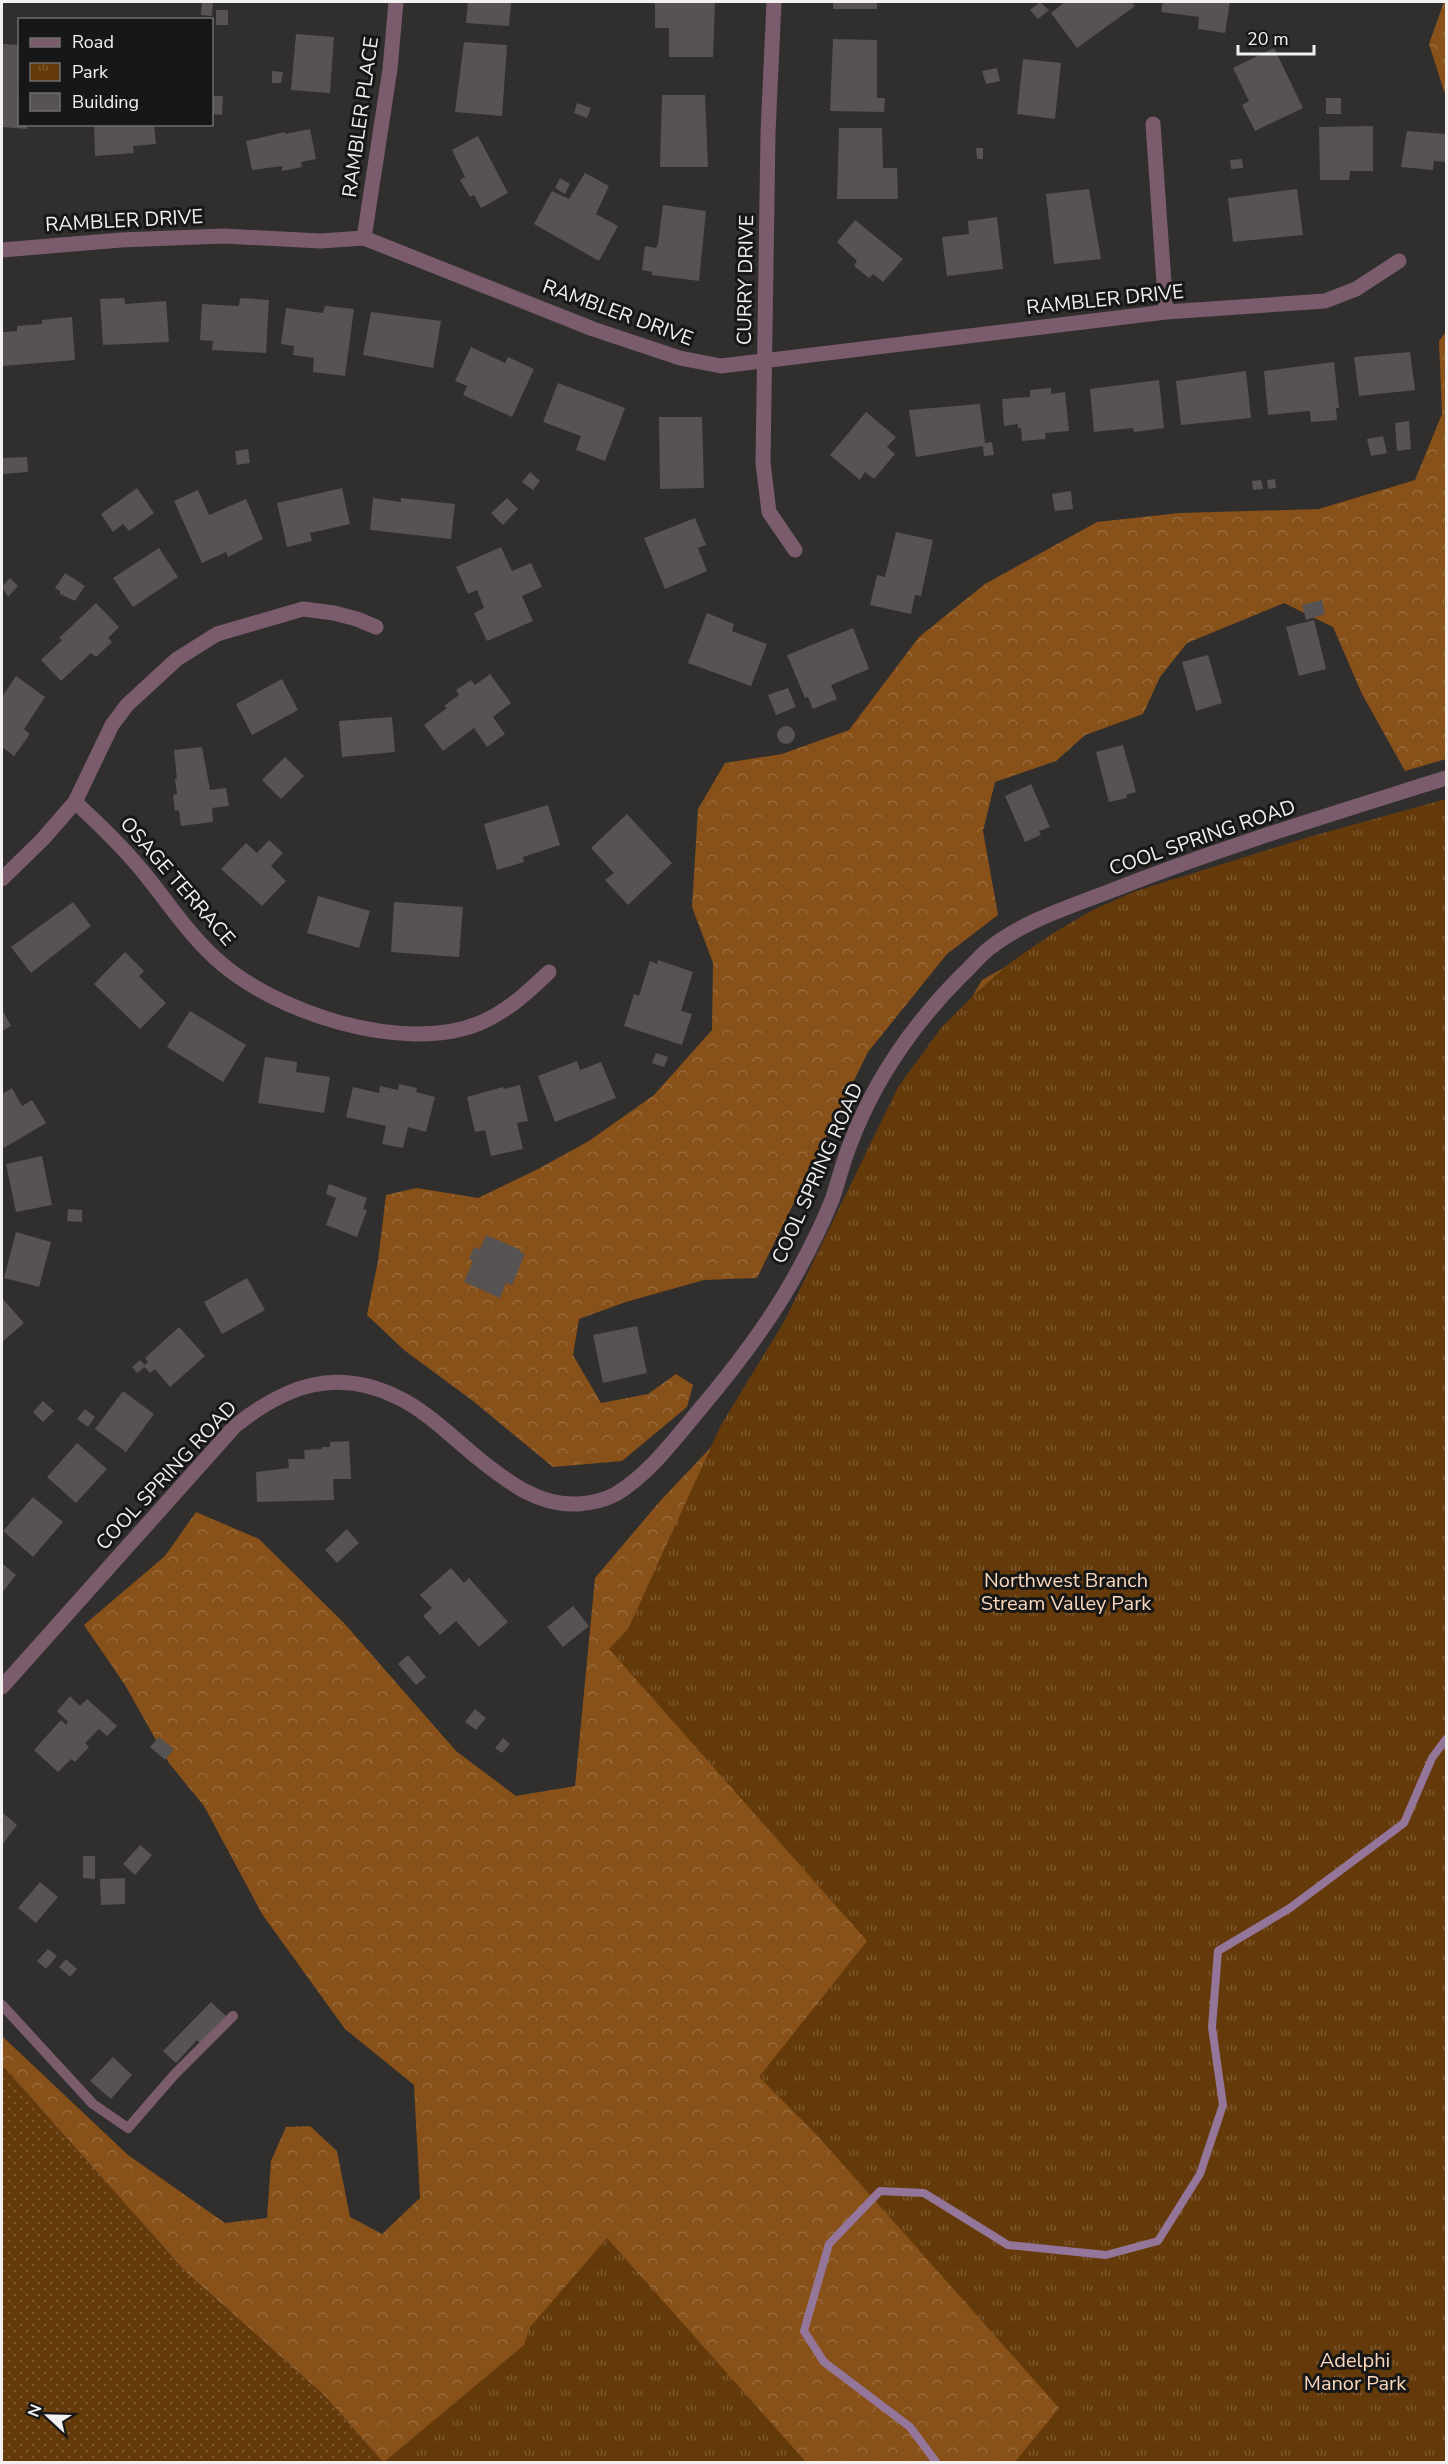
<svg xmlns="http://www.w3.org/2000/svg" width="1448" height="2464" viewBox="0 0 1448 2464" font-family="'Nunito Sans',sans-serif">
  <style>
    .grass { fill: url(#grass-dots) }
    .forest { fill: url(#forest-crowns) }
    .park { fill: url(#park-tufts) }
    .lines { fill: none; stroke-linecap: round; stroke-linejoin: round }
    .stream { stroke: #94769b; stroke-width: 8 }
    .building { fill: #565352 }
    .service { stroke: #7a5c6d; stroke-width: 10 }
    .minor { stroke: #7a5c6d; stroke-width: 15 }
    .labels { text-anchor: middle; stroke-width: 6; stroke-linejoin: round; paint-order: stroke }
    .street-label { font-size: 20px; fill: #f2f0f0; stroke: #181717 }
    .park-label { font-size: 20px; fill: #fad9be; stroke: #181717 }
  </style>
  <defs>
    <pattern id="grass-dots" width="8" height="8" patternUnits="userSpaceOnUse" patternTransform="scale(1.5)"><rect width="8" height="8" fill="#653a0b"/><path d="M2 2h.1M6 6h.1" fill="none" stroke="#7c572f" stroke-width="1.8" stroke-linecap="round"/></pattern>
    <pattern id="forest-crowns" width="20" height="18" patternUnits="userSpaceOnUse" patternTransform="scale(1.5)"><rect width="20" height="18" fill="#885119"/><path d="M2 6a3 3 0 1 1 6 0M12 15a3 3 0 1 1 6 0" fill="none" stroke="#996a3b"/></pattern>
    <pattern id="park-tufts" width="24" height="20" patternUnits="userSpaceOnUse" patternTransform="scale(1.5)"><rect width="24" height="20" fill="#653a0b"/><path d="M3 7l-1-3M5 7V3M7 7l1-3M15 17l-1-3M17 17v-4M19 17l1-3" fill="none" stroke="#7c572f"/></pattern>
  </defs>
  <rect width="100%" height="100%" fill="#312e2e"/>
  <path class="grass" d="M2 2065 185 2271 324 2395 383 2462H2Z"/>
  <path class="forest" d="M1444 2H1446V97L1429 44Z
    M1446 332V759L1405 771 1362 694 1333 627 1284 603 1187 643 1160 677 1143 714 1085 735 1056 761 995 782 983 831 998 915 947 954 868 1052 757 1278 704 1280 626 1302 579 1319 573 1355 601 1403 648 1394 676 1374 693 1385 687 1407 622 1461 553 1467 473 1401 404 1350 367 1315 378 1261 386 1195 417 1188 478 1198 538 1169 589 1141 654 1095 712 1030 713 963 692 907 698 809 725 763 782 754 849 730 919 637 985 584 1097 522 1180 513 1319 509 1415 480 1442 414 1439 341Z
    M1121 903 1215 2462H383L324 2395 185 2271 2 2065V2036L128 2155 225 2223 267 2218 271 2161 286 2127 310 2126 337 2151 350 2217 382 2234 420 2198 414 2085 345 2029 262 1914 204 1806 169 1763 125 1685 84 1625 165 1556 196 1512 259 1539 344 1623 456 1751 516 1796 575 1786 595 1578 661 1500 735 1422 910 1102 982 980Z"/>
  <path class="park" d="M1446 799V2462H1015L1059 2408 815 2133 759 2077 867 1941 609 1649 628 1629 721 1425 785 1320 898 1087 941 1028 978 991 1011 962 1055 932 1093 910 1133 892 1309 837Z
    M607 2238 806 2462H384L524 2345 530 2327Z"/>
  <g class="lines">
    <path class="stream" d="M936 2462 910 2427 824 2362 804 2331 829 2244 880 2191 924 2193 1008 2245 1106 2255 1158 2241 1200 2174 1223 2105 1212 2027 1218 1951 1290 1908 1404 1823 1432 1758 1446 1739"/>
  </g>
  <path class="building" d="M202 2H213L212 16 201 15Z
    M468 2H511L509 26 466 23Z
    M667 2H715L713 57H669V28H655V3Z
    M833 2H877V9H833Z
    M1040 2 1049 10 1038 19 1030 10Z
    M1065 2H1131L1135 6 1077 48 1051 13Z
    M1163 2H1230L1225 33 1198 29 1199 17 1161 12Z
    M216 10H228V25H216Z
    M296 34 334 37 330 93 291 90Z
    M833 39 877 40V98H885L884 112 830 111Z
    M464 42 507 45 502 116 455 112Z
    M2 44 20 45 17 93H20V124H27V129L2 127Z
    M1274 48 1303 108 1255 131 1242 105 1249 101 1233 68Z
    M1023 59 1061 63 1055 119 1017 114Z
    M997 68 1000 81 986 84 982 71Z
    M272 71 283 72 281 83H272Z
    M662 95H705L708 167H660Z
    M212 96H223L222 115 212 114Z
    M1326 98H1341V114H1326Z
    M577 103 591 108 587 118 574 113Z
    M94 124H154L156 144 133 146 134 153 95 156Z
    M1373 126V171H1350L1349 180H1320L1319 127Z
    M839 128H882L883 168H897L898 199H837Z
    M310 129 316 159 301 162 302 167 282 171V166L252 170 246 141 285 132V134Z
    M1407 131 1446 134V162L1434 161 1433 170 1401 167Z
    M478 136 508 193 481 208 474 195 470 197 460 180 465 177 452 150Z
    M976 148H983V159H977Z
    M1242 159 1243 168 1231 169 1230 160Z
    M585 173 609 186 596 214 618 226 599 261 534 224 552 191 569 199Z
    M560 178 570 184 565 194 555 188Z
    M1089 189 1101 259 1054 264 1046 194Z
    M1297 189 1303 235 1233 242 1228 198Z
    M663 205 706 211 699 281 652 275V272L642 270 645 246 656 248 658 244Z
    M997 217 1003 269 947 276 942 237 969 234 968 221Z
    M855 220 903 259 883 282 873 274 869 278 854 266 857 261 837 242Z
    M124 298 125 304 166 301 169 342 103 345 100 299Z
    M240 298 269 300 266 353 212 350 213 341 200 340 202 304 239 306Z
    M325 306 354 309 345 376 313 372 314 358 293 355 294 346 281 344 286 308 323 313Z
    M371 312 441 321 433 368 363 355Z
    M72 317 75 360 2 366V332L17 331V326L42 324V320Z
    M471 347 505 363 508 357 534 369 512 417 463 395 467 386 455 381Z
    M1410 352 1415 390 1359 396 1354 357Z
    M1334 362 1339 408H1336L1337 420 1311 422 1310 411H1308L1268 415 1264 371Z
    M1246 371 1251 418 1181 425 1176 381Z
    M1159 380 1164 428 1134 432 1133 428 1094 432 1090 389Z
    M558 383 625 408 605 461 576 450 581 436 543 422Z
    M1051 388V394L1065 392 1069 431 1045 433 1046 439 1022 441 1021 428H1018V424L1004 426 1002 399 1030 397V390Z
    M980 404 985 443 992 442 994 455 984 456 983 446 916 457 909 410Z
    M866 412 896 437 887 447 895 454 874 479 865 472 860 480 830 455Z
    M659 417H702L704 488 660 489Z
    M1409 421 1411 449 1397 451 1395 423Z
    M1383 436 1387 453 1371 456 1367 439Z
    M248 449 250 463 237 465 235 451Z
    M27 457 28 472 2 474V458Z
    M530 472 540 481 533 490 522 482Z
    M1275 479 1276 488 1268 489 1267 480Z
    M1261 480 1263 489 1253 490 1252 481Z
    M137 488 154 513 129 531 123 524 113 532 101 514Z
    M342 488 350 524 310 533 312 541 287 547 277 503Z
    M198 490 209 515 246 499 263 539 228 557 226 552 202 563 174 501Z
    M1071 491 1073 509 1055 511 1052 494Z
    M373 498 401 502V498L455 504 451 539 370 530Z
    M507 498 518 509 503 525 491 513Z
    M695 518 706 545 698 548 707 571 665 589 644 538Z
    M896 532 933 540 921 596 915 595 911 614 870 605 877 575 885 577Z
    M501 547 512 571 531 563 542 587 522 596 533 621 487 641 474 613 484 608 477 590 468 594 456 567Z
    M159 548 178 577 133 607 113 578Z
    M65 573 85 586 75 601 60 594V591L55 588Z
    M10 578 18 586 8 597 2 587Z
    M1322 600 1325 614 1306 620 1302 605Z
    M96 603 119 627 108 638 112 642 96 657 91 653 61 681 41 660 62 640 59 638Z
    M707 613 734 624 732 631 767 644 751 686 688 663Z
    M1314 620 1326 669 1299 676 1286 627Z
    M853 628 869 669 831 685 837 699 813 709 808 697 805 698 787 655Z
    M1208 655 1222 703 1196 711 1182 662Z
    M490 674 511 703 493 717 505 734 487 747 474 728 443 751 424 725 447 708 444 706 459 695 456 690 471 680 475 685Z
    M16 676 45 697 24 729 30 734 14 756 2 747V697Z
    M282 679 298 710 252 735 236 704Z
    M788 688 796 707 776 715 768 695Z
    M392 717 395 752 342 757 339 721Z
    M777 735a9 9 0 1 1 18 0a9 9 0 1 1-18 0Z
    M1123 745 1136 792 1126 795 1127 798 1109 802 1096 752Z
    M202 747 210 790 226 788 229 806 212 808 213 822 181 826 179 810 175 811 173 795 177 794 175 779H177L174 750Z
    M285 757 304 776 281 799 262 780Z
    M1031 784 1050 827 1039 831 1041 835 1025 842 1005 796Z
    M548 805 560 845 523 857 524 862 497 870 484 824Z
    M627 814 672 863 628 905 605 880 614 873 591 848Z
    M269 840 283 853 271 866 286 881 262 906 221 869 246 843 257 853Z
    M318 896 370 911 359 948 307 933Z
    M73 902 91 926 31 973 11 947Z
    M394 902 463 907 459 957 391 952Z
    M125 952 144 971 139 976 166 1003 140 1029 94 984Z
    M658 960 693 972 681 1011 692 1014 682 1045 624 1026 634 994 639 996 650 961 657 964Z
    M2 1009 11 1026 2 1031Z
    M190 1011 246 1045 223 1082 167 1047Z
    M656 1053 668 1057 664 1067 652 1063Z
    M265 1057 297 1062 296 1072 330 1077 324 1113 258 1103Z
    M577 1061 580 1070 601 1062 616 1098 555 1122 538 1076Z
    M399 1084 417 1088 416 1092 435 1097 426 1132 408 1127 403 1148 382 1144 386 1126 346 1117 353 1087 379 1093 380 1086 398 1090Z
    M520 1085 528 1121 517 1123 523 1149 491 1156 485 1130 475 1132 467 1097 503 1087 504 1089Z
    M12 1088 22 1106 32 1100 46 1123 4 1148 2 1144V1094Z
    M42 1156 52 1205 16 1212 6 1164Z
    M329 1184 367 1198 363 1209 367 1210 357 1237 326 1225 336 1198 326 1194Z
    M68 1209 82 1210V1222L67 1221Z
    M16 1232 51 1242 39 1287 4 1278Z
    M486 1235 521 1250 520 1252 525 1254 512 1285 506 1283 500 1298 464 1282 473 1261 469 1259 474 1247 480 1249Z
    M247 1278 265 1310 222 1334 204 1302Z
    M2 1298 24 1323 2 1342Z
    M637 1326 647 1373 603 1383 593 1335Z
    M179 1327 205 1356 170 1387 155 1369 150 1373 145 1367 137 1373 132 1367 140 1360 145 1365 148 1362 145 1358Z
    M123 1391 154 1414 126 1452 95 1429Z
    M43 1401 54 1411 43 1422 33 1412Z
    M85 1409 95 1417 88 1427 77 1419Z
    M349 1441 351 1479H333L334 1500 257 1502 256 1472 289 1468 288 1459H305L304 1450 322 1449V1447H330V1442Z
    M77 1443 107 1469 76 1503 47 1477Z
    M33 1497 63 1522 33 1557 3 1531Z
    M347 1529 359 1543 337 1563 325 1550Z
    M2 1563 16 1575 2 1593Z
    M451 1568 464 1583 469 1578 508 1622 479 1647 456 1621 440 1635 423 1616 432 1608 420 1595Z
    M573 1606 589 1626 563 1647 547 1627Z
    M408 1655 426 1677 416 1685 398 1664Z
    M70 1696 80 1706 87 1699 117 1726 107 1736 99 1729 85 1743 89 1747 75 1762 71 1759 58 1772 34 1750 61 1720 66 1725 68 1722 57 1711Z
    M475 1709 486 1718 476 1730 465 1722Z
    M159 1737 174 1749 165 1760 150 1747Z
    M503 1738 510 1744 502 1753 495 1748Z
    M2 1812 17 1825 2 1845Z
    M140 1845 152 1855 135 1875 123 1864Z
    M83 1856H95V1879L83 1878Z
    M125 1878V1904L101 1905 100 1879Z
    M40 1882 58 1897 36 1923 18 1908Z
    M48 1949 57 1956 46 1969 37 1961Z
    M66 1959 77 1969 70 1977 59 1967Z
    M211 2002 226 2016 200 2043 197 2040 176 2063 163 2051Z
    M113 2057 132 2075 111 2099 90 2081Z"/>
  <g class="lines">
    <path class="service" d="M2 2005 93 2104 128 2128 174 2075 233 2016"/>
    <path class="minor" d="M774 2 768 133 763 463 769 512 795 550
      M1153 124 1166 312
      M364 238 390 69 396 2
      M2 250 121 240 224 236 320 241 364 238 593 329 680 358 721 366 1166 312 1325 301 1356 289 1399 261
      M75 802C99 824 123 847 144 873 167 901 187 932 214 957 272 1012 403 1055 480 1023 508 1011 528 992 549 972
      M2 879 43 839 75 802 112 725 127 705 177 659 217 634 303 609 334 613 357 619 376 627
      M2 1687 235 1426C285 1386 335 1367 397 1397 427 1411 453 1438 479 1459 509 1483 539 1506 578 1504 591 1503 605 1500 616 1494 650 1473 675 1439 700 1409 738 1364 774 1317 801 1265 812 1245 823 1222 832 1200 838 1183 842 1165 849 1147 873 1082 913 1024 962 975 972 966 980 955 991 947 1026 920 1072 906 1113 890 1222 847 1335 813 1446 778"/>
  </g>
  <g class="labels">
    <g class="street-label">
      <text transform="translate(360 117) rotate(-82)" y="7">RAMBLER PLACE</text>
      <text transform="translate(124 220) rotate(-3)" y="7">RAMBLER DRIVE</text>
      <text transform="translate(745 280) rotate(-89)" y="7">CURRY DRIVE</text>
      <text transform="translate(1105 299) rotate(-6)" y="7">RAMBLER DRIVE</text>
      <text transform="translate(618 312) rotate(20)" y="7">RAMBLER DRIVE</text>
      <text transform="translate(1202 837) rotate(-19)" y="7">COOL SPRING ROAD</text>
      <text transform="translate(178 881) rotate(49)" y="7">OSAGE TERRACE</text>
      <text transform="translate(817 1173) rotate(-66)" y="7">COOL SPRING ROAD</text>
      <text transform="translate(166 1475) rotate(-47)" y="7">COOL SPRING ROAD</text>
    </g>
    <g class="park-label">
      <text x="1066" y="1587">Northwest Branch<tspan x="1066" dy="23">Stream Valley Park</tspan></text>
      <text x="1355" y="2367">Adelphi<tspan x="1355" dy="23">Manor Park</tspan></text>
    </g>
  </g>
  <rect width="1448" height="2464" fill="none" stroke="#f2f0f0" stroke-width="6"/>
  <rect x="18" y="18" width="195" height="108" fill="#181717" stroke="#6f6e6e" stroke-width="1.5"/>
  <rect x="30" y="38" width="30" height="9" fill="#7a5c6d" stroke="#6f6e6e" stroke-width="1.5"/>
  <text x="72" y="48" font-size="18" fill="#f2f0f0">Road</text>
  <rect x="30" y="63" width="30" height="18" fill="url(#park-tufts)" stroke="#6f6e6e" stroke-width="1.5"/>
  <text x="72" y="78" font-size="18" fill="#f2f0f0">Park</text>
  <rect x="30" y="93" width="30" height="18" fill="#565352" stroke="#6f6e6e" stroke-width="1.5"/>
  <text x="72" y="108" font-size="18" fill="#f2f0f0">Building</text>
  <g transform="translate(48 2416) rotate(292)" stroke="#181717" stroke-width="4.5" paint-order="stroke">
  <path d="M0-4.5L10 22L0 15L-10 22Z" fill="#f2f0f0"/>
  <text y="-9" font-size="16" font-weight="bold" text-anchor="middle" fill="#f2f0f0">N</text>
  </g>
  <path d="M1238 45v9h76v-9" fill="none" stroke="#f2f0f0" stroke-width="3"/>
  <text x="1247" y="45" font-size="18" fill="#f2f0f0" stroke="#181717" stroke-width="4.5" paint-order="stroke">20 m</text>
</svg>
